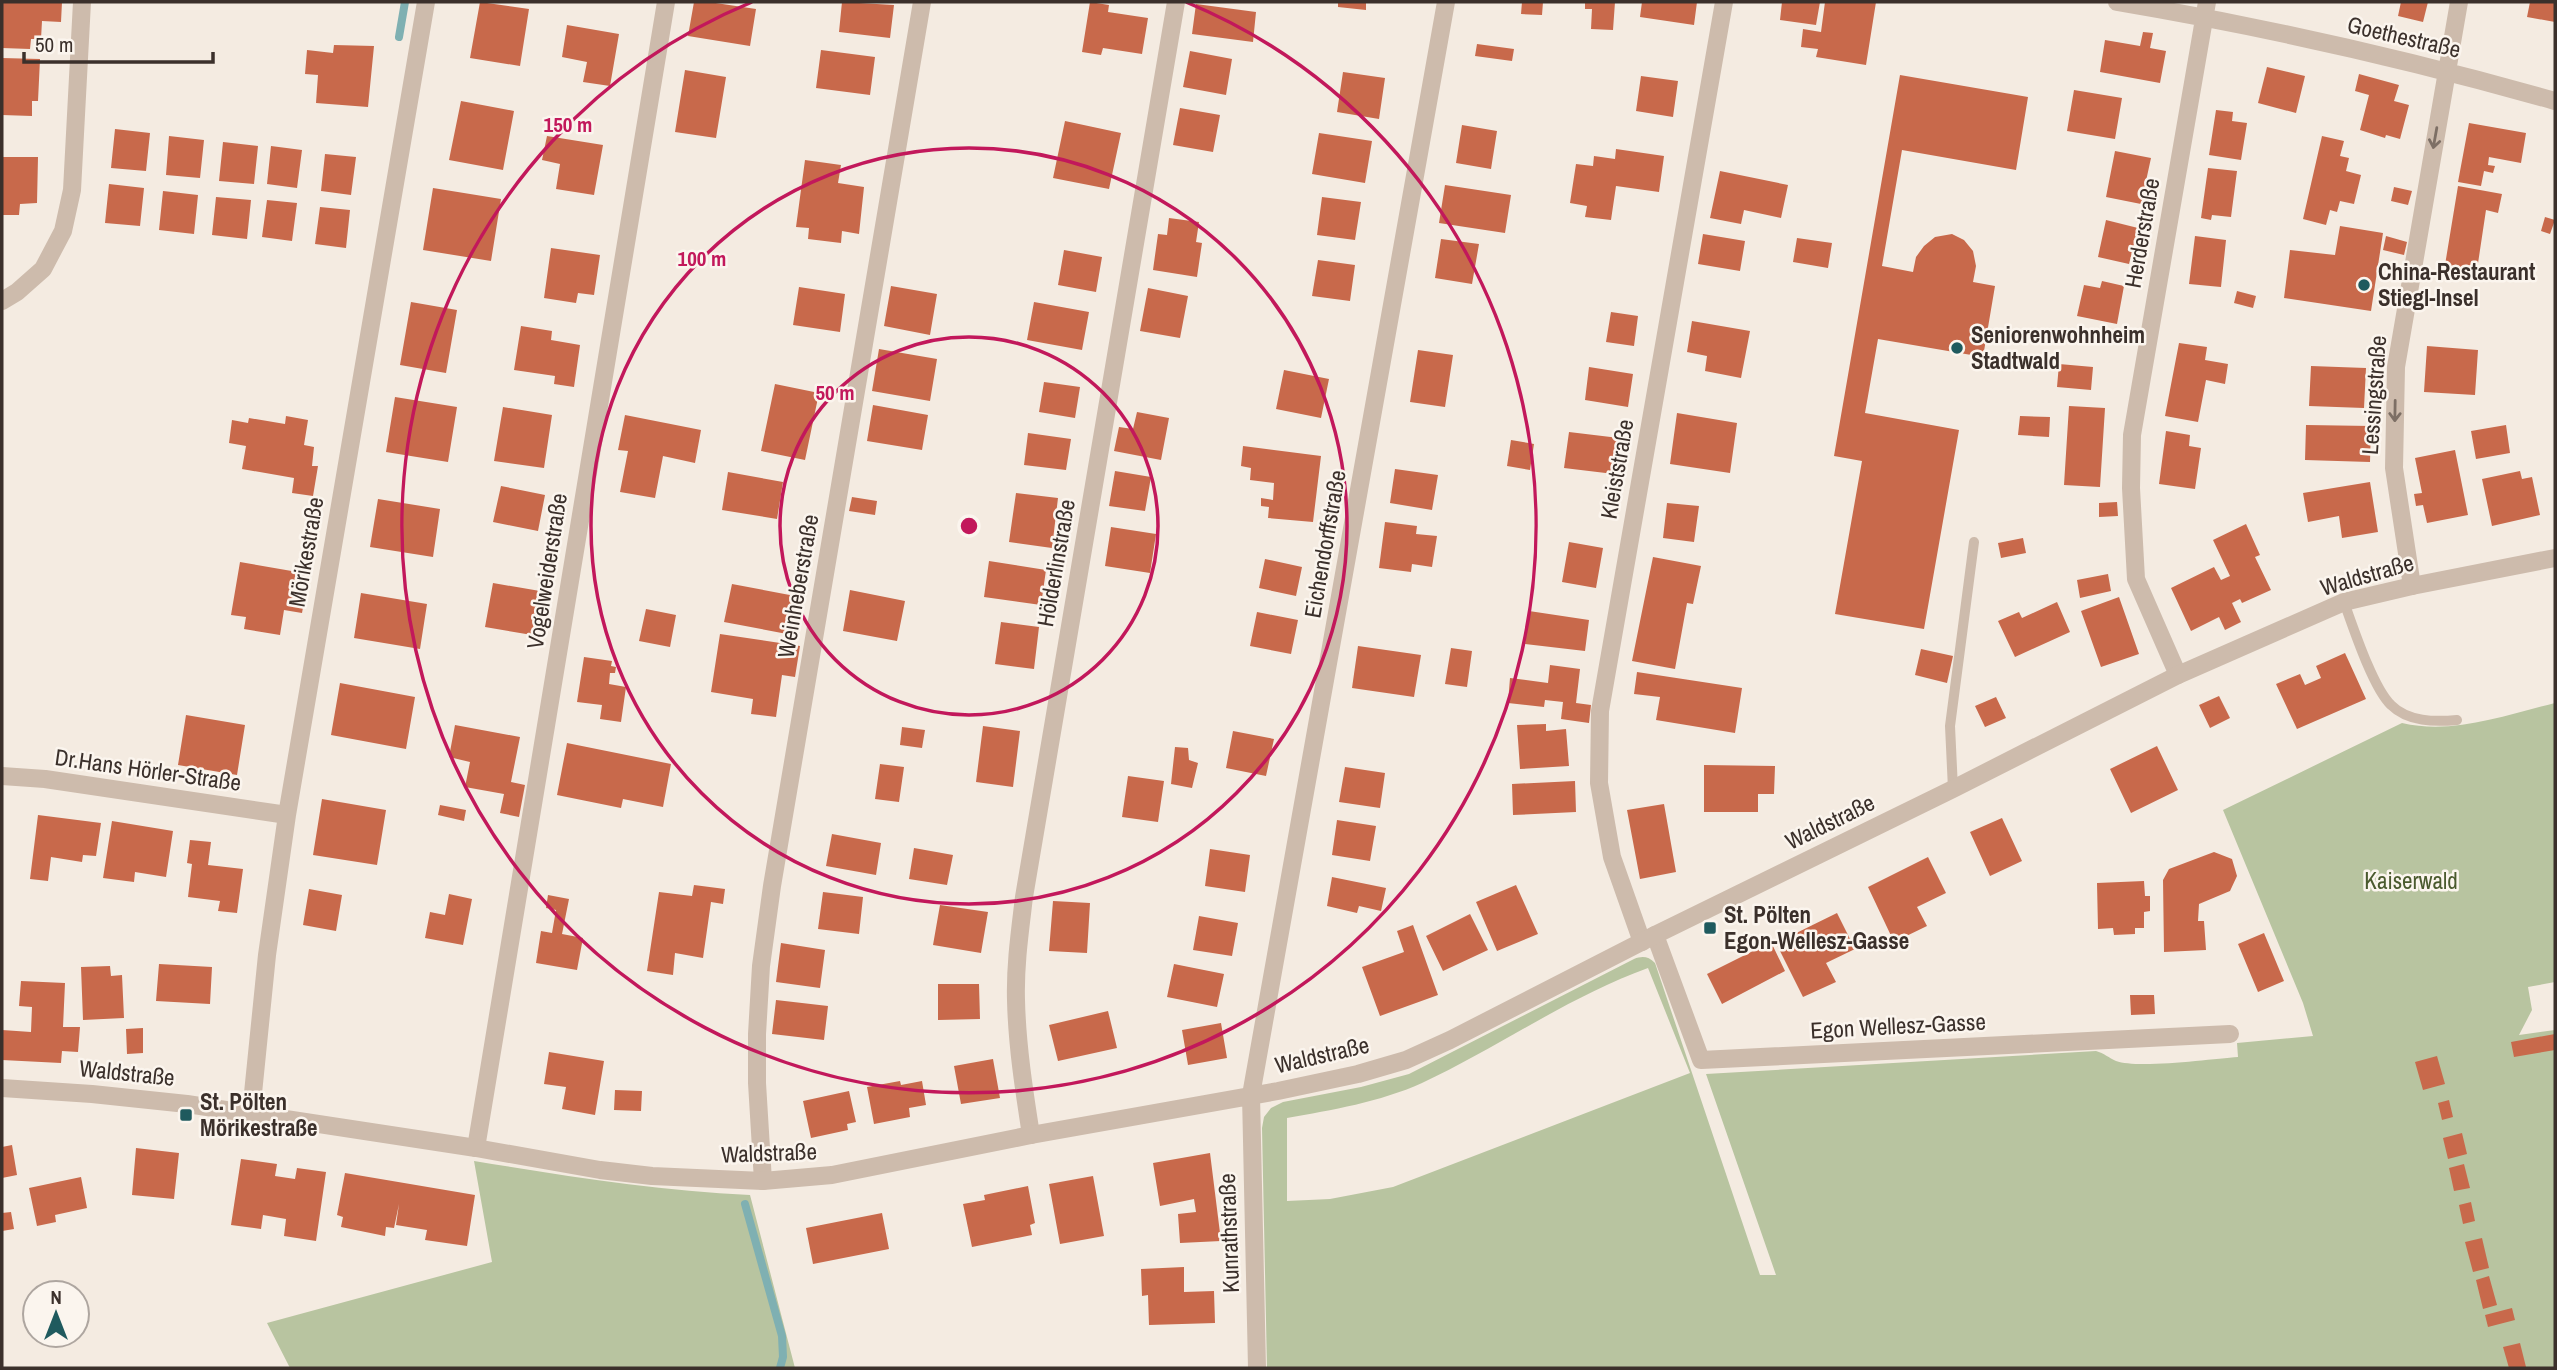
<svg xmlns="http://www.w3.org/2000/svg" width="2557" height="1370" viewBox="0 0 2557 1370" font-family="'Archivo Narrow',sans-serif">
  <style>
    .green { fill: #b8c4a0; fill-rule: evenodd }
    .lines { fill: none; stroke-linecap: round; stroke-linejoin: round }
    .stream { stroke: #7fb0b2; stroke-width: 8 }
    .building { fill: #c8694b }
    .service { stroke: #cdbbac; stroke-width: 10 }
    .minor { stroke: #cdbbac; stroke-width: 18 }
    .tertiary { stroke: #cdbbac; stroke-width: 18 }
    .oneway { stroke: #7d6f65 }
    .ring { fill: none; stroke: #c2185b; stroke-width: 3.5 }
    .poi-dot { fill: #1f5a5e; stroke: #fbf5ee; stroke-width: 2.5 }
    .labels { text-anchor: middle; stroke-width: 5; stroke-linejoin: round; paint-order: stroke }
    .street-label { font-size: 23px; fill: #3b302b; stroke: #fbf5ee }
    .poi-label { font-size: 23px; font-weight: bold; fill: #3b302b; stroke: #fbf5ee; text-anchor: start }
    .park-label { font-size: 23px; fill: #4a5a2e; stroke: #fbf5ee }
    .centre { fill: #c2185b; stroke: #fbf5ee; stroke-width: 3.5 }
    .ring-label { font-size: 21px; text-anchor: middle; font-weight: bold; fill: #c2185b; stroke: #fbf5ee; stroke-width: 5; stroke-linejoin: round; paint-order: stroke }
  </style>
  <rect width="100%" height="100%" fill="#f4ebe1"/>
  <path class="green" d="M2555 703V982L2528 987 2532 1010 2519 1035 2555 1030V1368H1267L1262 1128 1264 1117 1271 1108 1283 1102 1361 1087 1409 1074 1634 959C1642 956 1648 956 1655 963L1760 1275H1776L1706 1074 2096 1051C2104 1053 2109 1058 2116 1061 2138 1069 2211 1059 2238 1057L2237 1043 2313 1036 2303 1003 2223 810 2402 723C2453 735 2506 715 2555 703ZM1648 968 1690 1073 1393 1187 1330 1199 1287 1201V1118C1332 1110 1380 1102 1422 1083 1499 1047 1568 997 1648 968Z
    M474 1161C566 1176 657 1191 750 1195L795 1368H290L267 1323 492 1262Z"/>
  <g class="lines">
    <path class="stream" d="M399 37 405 2
      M745 1204 782 1336 783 1357 780 1368"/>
  </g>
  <path class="building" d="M2 2H62L61 22 42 21 41 39H31L30 49 2 48Z
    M480 2 529 9 520 66 470 58Z
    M694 2H709L756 9 750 46 688 36Z
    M842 2 894 5 890 38 839 32Z
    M1090 2 1109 5 1108 12 1148 18 1142 54 1103 48 1101 55 1082 52Z
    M1338 2H1366V10L1338 7Z
    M1522 2H1543L1542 15 1521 14Z
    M1585 2H1615L1613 30 1591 29 1592 9H1585Z
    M1642 2H1697L1694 25 1640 17Z
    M1782 2H1820L1816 25 1780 20Z
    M1825 2H1876L1866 65 1816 57 1818 49 1801 47 1803 29 1821 32Z
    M2401 2H2428L2423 22 2398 16Z
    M2530 2H2555V22L2527 17Z
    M1196 4 1256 12 1253 42 1192 34Z
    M567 25 619 34 610 86 583 82 587 62 562 57Z
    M2143 32 2153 33 2150 48 2166 51 2160 83 2100 72 2105 40 2140 46Z
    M1477 44 1514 49 1512 61 1475 56Z
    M334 45 374 46 368 107 316 103 318 75 305 74 307 50 333 53Z
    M821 50 875 57 870 95 816 88Z
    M1190 51 1232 59 1226 95 1183 87Z
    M2 58 40 59 38 101H32V116L2 115Z
    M2267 67 2305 76 2296 113 2258 103Z
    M685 70 726 77 716 138 675 132Z
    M1343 72 1385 78 1379 119 1337 112Z
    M2359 74 2399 85 2394 101 2409 105 2400 139 2386 135 2385 138 2360 130 2369 95 2355 91Z
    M1900 75 2028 97 2016 170 1902 150 1882 266 1913 272 1916 257 1924 246 1935 237 1952 234 1964 240 1973 251 1976 266 1973 282 1995 286 1983 357 1878 339 1865 413 1959 430 1924 629 1835 614 1862 461 1834 456Z
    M1641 76 1678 81 1673 117 1636 111Z
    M2074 90 2122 98 2115 139 2067 131Z
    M461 101 514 111 503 170 449 160Z
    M1180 108 1220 115 1213 152 1173 145Z
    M2216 110 2233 112 2232 121 2247 123 2241 160 2209 155Z
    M1065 121 1121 133 1109 189 1053 178Z
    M2469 123 2526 133 2521 163 2489 157 2488 165 2495 166 2493 173 2484 171 2481 186 2458 182Z
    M1462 125 1497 131 1491 169 1456 163Z
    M115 129 150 133 146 171 111 168Z
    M1319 133 1372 141 1365 183 1312 174Z
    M169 136 204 140 200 178 166 175Z
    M547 136 603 145 594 195 556 189 560 164 542 160Z
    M2322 136 2344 141 2340 156 2349 158 2346 171 2361 175 2354 204 2340 201 2337 212 2330 210 2326 225 2303 219Z
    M223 142 258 146 254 184 219 181Z
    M271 146 302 150 297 188 267 184Z
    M1616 149 1664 156 1659 192 1616 186 1611 220 1585 217 1587 206 1570 203 1576 164 1593 166 1594 156 1615 159Z
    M2115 151 2151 158 2141 204 2106 197Z
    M325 154 356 157 351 195 321 191Z
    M2 157H38L37 203 20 204 19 215H2Z
    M805 160 841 165 838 183 864 187 859 234 842 231 841 243 808 239 809 228 796 227Z
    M2208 168 2237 171 2231 217 2212 215 2211 220 2201 218Z
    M1720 171 1788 185 1781 218 1744 210 1741 224 1710 218Z
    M109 184 144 188 140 226 105 223Z
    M1445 185 1511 195 1505 233 1439 223Z
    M2458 186 2502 194 2498 213 2486 210 2477 270 2445 265Z
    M2394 187 2412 191 2408 205 2391 201Z
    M433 188 501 199 491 261 423 250Z
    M163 191 198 195 194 234 159 230Z
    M216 197 251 200 247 239 212 235Z
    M1322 197 1361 202 1355 240 1317 235Z
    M267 200 297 203 292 241 262 237Z
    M320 207 350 210 346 248 315 244Z
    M2545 217 2555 220 2550 234 2541 231Z
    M1169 218 1199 222 1196 242 1202 243 1197 277 1153 270 1158 234 1167 235Z
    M2106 220 2138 228 2129 264 2098 257Z
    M2340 226 2383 233 2371 311 2284 298 2290 250 2335 255Z
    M1703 234 1745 241 1740 271 1698 264Z
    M2195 236 2226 240 2221 287 2189 284Z
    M2386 236 2407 242 2404 255 2383 250Z
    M1797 238 1832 243 1828 268 1793 262Z
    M1441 239 1479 244 1472 284 1435 278Z
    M551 248 600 255 594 295 578 293 576 303 544 298Z
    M1064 250 1102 257 1096 292 1058 285Z
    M1318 260 1355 265 1350 301 1312 296Z
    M2102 281 2124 286 2117 324 2077 316 2084 285 2100 288Z
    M891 286 937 294 930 335 884 326Z
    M799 287 845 294 840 332 793 325Z
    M1148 288 1188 296 1180 338 1140 331Z
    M2237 291 2256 296 2253 308 2234 303Z
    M411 302 457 310 446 373 400 365Z
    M1034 302 1089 312 1082 350 1027 340Z
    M1611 312 1638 316 1634 346 1606 342Z
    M1692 321 1750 331 1741 378 1705 371 1707 356 1687 352Z
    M521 326 552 331 551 340 580 345 574 387 554 384 555 376 514 370Z
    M2179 343 2207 347 2205 360 2228 364 2225 384 2206 380 2198 422 2165 416Z
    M2427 346 2478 350 2475 395 2424 392Z
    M879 349 937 359 930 401 872 391Z
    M1418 350 1453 355 1445 407 1410 402Z
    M2059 364 2093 367 2091 390 2057 387Z
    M2311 366 2366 368 2364 408 2309 406Z
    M1589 367 1633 374 1628 407 1585 400Z
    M1284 370 1329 379 1321 418 1276 409Z
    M1044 382 1080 387 1075 418 1039 412Z
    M775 384 819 393 805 460 761 451Z
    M395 397 457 407 448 462 386 452Z
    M873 405 928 415 922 450 867 441Z
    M2069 406 2105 408 2100 487 2064 485Z
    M503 407 552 415 544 468 494 461Z
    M1137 412 1169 418 1161 460 1114 451 1119 427 1133 429Z
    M1677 413 1737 423 1730 473 1670 464Z
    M625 415 701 430 695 463 663 456 655 498 620 492 628 451 618 450Z
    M286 416 308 420 304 445 314 447 312 466H318L313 496 292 493 294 478 242 469 246 446 229 443 232 420 248 423 249 418 285 424Z
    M2020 416 2050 417 2049 437 2018 435Z
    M2306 425 2371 426 2370 462 2305 460Z
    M2506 425 2510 453 2476 459 2471 431Z
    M2166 431 2190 435 2189 446 2201 448 2195 489 2159 484Z
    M1569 432 1619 438 1614 474 1564 468Z
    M1028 433 1071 439 1066 470 1024 465Z
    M1511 440 1534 444 1530 470 1507 466Z
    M1243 446 1321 456 1313 522 1268 518 1269 507 1261 506V498L1273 500 1274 483 1250 480 1251 468 1241 466Z
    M2455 450 2468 515 2427 523 2423 505 2416 506 2414 494 2422 493 2415 458Z
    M1395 469 1438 475 1432 510 1390 503Z
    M1115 471 1151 477 1145 511 1109 506Z
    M2520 471 2522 479 2532 477 2540 515 2492 526 2482 479Z
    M728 472 783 482 777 519 722 510Z
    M2370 482 2378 532 2342 538 2339 516 2308 522 2303 493Z
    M501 486 545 495 538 531 493 522Z
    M1016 493 1058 498 1052 548 1009 542Z
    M852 497 877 501 875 515 849 511Z
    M378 499 440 509 433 557 370 547Z
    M2117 502 2118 516 2099 517V503Z
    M1667 503 1699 506 1694 542 1663 538Z
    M1385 522 1417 526 1416 534 1437 536 1432 567 1412 564 1411 572 1379 568Z
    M2246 524 2260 555 2255 557 2271 590 2242 603 2240 599 2232 603 2241 622 2225 630 2219 617 2191 631 2171 588 2214 567 2221 580 2230 576 2213 540Z
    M1111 527 1156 534 1150 573 1105 566Z
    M2023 538 2026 553 2001 558 1998 543Z
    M1569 542 1603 548 1596 588 1562 582Z
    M1653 557 1701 566 1693 604 1687 603 1675 669 1632 661Z
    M1265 559 1302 567 1296 596 1259 588Z
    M989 561 1046 570 1041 605 984 597Z
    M240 562 309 574 302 613 284 610 280 635 244 629 246 617 231 615Z
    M2108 574 2111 591 2080 598 2077 580Z
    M493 583 540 591 532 635 485 627Z
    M732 584 795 596 787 634 724 622Z
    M850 590 905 601 897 641 843 631Z
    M361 593 427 604 420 649 354 638Z
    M2119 597 2139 654 2101 667 2081 611Z
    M2057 602 2070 632 2015 657 1998 621 2019 612 2022 618Z
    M646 609 676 615 670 647 639 641Z
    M1529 611 1589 620 1585 651 1525 644Z
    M1257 612 1298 620 1291 654 1250 646Z
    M1001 622 1039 627 1034 669 995 664Z
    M720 634 800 646 795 677 782 675 776 717 751 714 753 699 711 692Z
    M1358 646 1421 655 1414 697 1352 688Z
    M1451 648 1472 651 1467 687 1445 684Z
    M1921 649 1953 656 1947 683 1915 675Z
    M2345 653 2366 699 2297 729 2276 684 2300 674 2305 685 2321 678 2316 666Z
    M584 657 612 661 611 666 616 667 615 673H610L609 684 626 687 621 722 600 719 602 705 577 702Z
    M1550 665 1580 669 1576 703 1591 705 1589 723 1561 719 1563 702 1545 700 1544 707 1508 703 1510 678 1548 683Z
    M1637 672 1742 688 1735 733 1656 720 1660 697 1634 694Z
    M340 683 415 697 406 749 331 735Z
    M2219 696 2230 718 2210 728 2199 705Z
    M1996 697 2006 718 1985 727 1975 706Z
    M186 715 245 725 237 775 178 765Z
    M1546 724V731L1566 729 1569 766 1520 769 1517 725Z
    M455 725 520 737 511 782 525 785 519 817 500 813 504 794 465 787 470 762 449 757Z
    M983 726 1020 731 1013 787 976 782Z
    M902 727 925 730 922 748 900 745Z
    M1233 731 1274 739 1266 776 1226 768Z
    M567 743 671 764 663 807 623 799 621 808 557 795Z
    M2157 746 2178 790 2131 813 2110 769Z
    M1175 747 1188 748 1189 760 1198 763 1192 788 1171 784Z
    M880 764 904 767 899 802 875 799Z
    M1704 765 1775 766 1774 794H1758V812H1704Z
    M1345 767 1385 773 1380 808 1339 802Z
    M1128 776 1164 781 1158 822 1122 817Z
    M1575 781 1576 812 1513 815 1512 784Z
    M322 799 386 810 377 865 313 855Z
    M1664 804 1676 872 1640 879 1627 810Z
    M440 805 466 810 464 821 438 815Z
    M38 815 101 823 96 856 83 855 82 862 51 857 48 881 30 879Z
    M2002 818 2022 861 1990 876 1970 832Z
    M1337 820 1376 826 1370 861 1332 855Z
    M112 821 173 831 166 877 135 872 134 882 103 878Z
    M832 834 881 843 876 875 826 866Z
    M190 840 211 842 208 865 243 869 237 913 218 911 220 901 188 897 192 864 187 863Z
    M914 848 953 855 947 885 909 879Z
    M1210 849 1250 855 1245 892 1205 886Z
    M2214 852 2232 859 2237 876 2230 891 2199 904 2198 921H2204L2206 950 2164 952 2163 880 2169 869Z
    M1928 857 1946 893 1917 907 1927 926 1894 942 1868 887Z
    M1332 877 1386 888 1381 911 1359 906 1357 913 1327 906Z
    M2144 881 2145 896H2150V911L2144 912V928H2135V934L2114 935 2113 928 2098 929 2097 883Z
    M694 885 725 889 723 904 711 902 703 958 675 953 673 975 647 971 659 892 692 896Z
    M1516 885 1538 934 1497 951 1476 902Z
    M309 889 342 895 336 931 303 925Z
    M823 892 863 897 859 934 818 929Z
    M449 894 472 899 463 945 425 938 430 912 445 915Z
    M548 895 569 899 562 934 583 938 577 970 536 963 541 931 552 933 556 910 546 908Z
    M1053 901 1090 903 1087 953 1049 951Z
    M940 905 988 912 981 953 933 945Z
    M1837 913 1855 949 1826 963 1836 982 1803 997 1776 943Z
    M1470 914 1488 950 1443 971 1426 936Z
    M1199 916 1238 923 1232 956 1193 950Z
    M1413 925 1438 995 1380 1016 1362 967 1404 952 1397 931Z
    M2264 933 2284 981 2258 992 2238 944Z
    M1771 942 1785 971 1722 1004 1707 974Z
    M781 943 825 950 820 988 776 982Z
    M159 964 212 967 210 1004 156 1001Z
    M1174 964 1224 974 1217 1007 1167 997Z
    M110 966 111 976 122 975 124 1018 83 1020 81 967Z
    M21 981 65 983 63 1027H80L78 1052 62 1051 61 1063 2 1060V1030L31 1032 32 1007 19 1006Z
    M938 984H979L980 1019 938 1020Z
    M2130 995H2154L2155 1014 2131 1015Z
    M776 1000 828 1006 824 1040 772 1034Z
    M1108 1011 1117 1048 1058 1061 1049 1025Z
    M1221 1023 1227 1058 1188 1065 1182 1030Z
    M143 1028V1053L127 1054 126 1029Z
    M2555 1034V1050L2514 1057 2511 1042Z
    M549 1052 604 1061 595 1115 562 1109 566 1087 544 1084Z
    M2437 1056 2445 1084 2423 1090 2415 1062Z
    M993 1059 1000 1098 961 1104 954 1066Z
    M900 1081 901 1085 922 1081 926 1105 909 1108 910 1117 874 1124 867 1087Z
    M615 1090 642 1091 641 1111 614 1110Z
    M849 1091 856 1122 847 1124 848 1130 811 1138 803 1101Z
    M2449 1100 2453 1117 2442 1120 2438 1103Z
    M2462 1133 2467 1154 2448 1159 2443 1138Z
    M12 1145 17 1175 2 1178V1147Z
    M136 1148 179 1153 174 1199 132 1195Z
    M1210 1153 1221 1241 1180 1243 1178 1214 1196 1212 1194 1199 1160 1206 1153 1163Z
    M241 1159 277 1164 275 1176 295 1179 297 1168 326 1172 316 1241 284 1236 286 1219 263 1215 261 1229 231 1225Z
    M2464 1164 2470 1188 2454 1191 2449 1168Z
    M345 1173 475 1195 467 1246 425 1240 427 1230 396 1225 399 1204 394 1228 386 1227 385 1236 341 1227 343 1217 337 1215Z
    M1093 1176 1104 1236 1060 1244 1049 1184Z
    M81 1177 87 1208 55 1215 56 1222 37 1226 29 1188Z
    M1028 1186 1035 1223 1030 1225 1032 1235 972 1247 963 1204 985 1200 984 1195Z
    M2471 1202 2475 1221 2463 1224 2459 1205Z
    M11 1212 14 1229 2 1231V1213Z
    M882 1213 889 1249 813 1264 806 1228Z
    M2482 1238 2489 1268 2473 1272 2465 1242Z
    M1184 1267V1292L1214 1291 1215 1323 1149 1325 1148 1295 1142 1296 1141 1269Z
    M2489 1276 2497 1305 2483 1309 2476 1280Z
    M2512 1308 2515 1320 2488 1327 2485 1315Z
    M2520 1343 2526 1367 2509 1368 2503 1347Z"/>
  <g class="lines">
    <path class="service" d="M2344 602C2353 627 2373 688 2391 705 2408 722 2435 722 2457 720
      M1953 789 1950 726 1974 542"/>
    <path class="minor" d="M2117 2C2265 27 2411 60 2555 101
      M2 301 17 292 43 269 63 231 72 190 82 2
      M2412 586 2394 468 2396 367 2459 2
      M2178 675 2136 579 2131 488 2132 435 2207 2
      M2 776 45 779 287 815
      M1655 935 1701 1060 2230 1034
      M1642 942 1612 857 1599 783 1600 711 1724 2
      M251 1113 267 955 287 815 426 2
      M1031 1135C1024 1090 1017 1045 1016 1000 1015 965 1020 931 1024 897L1176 2
      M476 1148 666 2
      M763 1181 757 1083V1034L761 966 772 886 922 2"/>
    <path class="tertiary" d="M2 1088 92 1094 187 1104 476 1148 600 1170 652 1176 763 1181 832 1175 1031 1135 1278 1091 1358 1074 1406 1060 1450 1040 1655 935 1953 789 2178 675 2344 602 2412 586 2555 558
      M1257 1368 1251 1095 1446 2"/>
  </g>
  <defs><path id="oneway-shaft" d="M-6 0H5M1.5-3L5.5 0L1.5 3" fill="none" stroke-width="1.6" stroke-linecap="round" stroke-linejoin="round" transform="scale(1.75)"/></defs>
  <g class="oneway">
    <use href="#oneway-shaft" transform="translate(2435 138) rotate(100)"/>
    <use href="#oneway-shaft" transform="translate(2395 411) rotate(91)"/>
  </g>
  <g class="ring">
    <circle cx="969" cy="526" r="189"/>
    <circle cx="969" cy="526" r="378"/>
    <path d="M1186 2A567 567 0 1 1 752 2"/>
  </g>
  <g class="poi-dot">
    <circle cx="2364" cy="285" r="7"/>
    <circle cx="1957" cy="348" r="7"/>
    <rect x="1703" y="921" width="14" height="14" rx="3.5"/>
    <rect x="179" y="1108" width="14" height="14" rx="3.5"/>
  </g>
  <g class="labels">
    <g class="street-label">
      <text transform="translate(2404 37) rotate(13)" y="8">Goethestraße</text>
      <text transform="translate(2142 233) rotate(-80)" y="8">Herderstraße</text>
      <text transform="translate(2374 395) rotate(-86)" y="8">Lessingstraße</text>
      <text transform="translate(1617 469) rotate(-80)" y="8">Kleiststraße</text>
      <text transform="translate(1325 544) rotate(-80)" y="8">Eichendorffstraße</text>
      <text transform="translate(306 552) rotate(-80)" y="8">Mörikestraße</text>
      <text transform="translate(1056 563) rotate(-80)" y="8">Hölderlinstraße</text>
      <text transform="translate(547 571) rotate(-81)" y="8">Vogelweiderstraße</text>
      <text transform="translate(2367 575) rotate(-16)" y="8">Waldstraße</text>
      <text transform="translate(798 586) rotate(-80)" y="8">Weinheberstraße</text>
      <text transform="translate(148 770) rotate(8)" y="8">Dr.Hans Hörler-Straße</text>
      <text transform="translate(1830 822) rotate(-26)" y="8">Waldstraße</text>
      <text transform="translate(1898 1026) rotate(-3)" y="8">Egon Wellesz-Gasse</text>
      <text transform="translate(1322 1055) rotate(-13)" y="8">Waldstraße</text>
      <text transform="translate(127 1073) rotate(6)" y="8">Waldstraße</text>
      <text transform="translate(769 1153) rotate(-2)" y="8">Waldstraße</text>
      <text transform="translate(1229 1233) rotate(-92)" y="8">Kunrathstraße</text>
    </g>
    <g class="poi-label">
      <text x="2378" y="280">China-Restaurant<tspan x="2378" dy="26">Stiegl-Insel</tspan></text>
      <text x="1971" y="343">Seniorenwohnheim<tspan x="1971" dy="26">Stadtwald</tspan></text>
      <text x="1724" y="923">St. Pölten<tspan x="1724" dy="26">Egon-Wellesz-Gasse</tspan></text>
      <text x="200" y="1110">St. Pölten<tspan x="200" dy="26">Mörikestraße</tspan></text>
    </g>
    <g class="park-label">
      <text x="2411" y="889">Kaiserwald</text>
    </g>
  </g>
  <circle cx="969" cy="526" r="10" class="centre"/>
  <g class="ring-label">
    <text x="568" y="132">150 m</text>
    <text x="702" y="266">100 m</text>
    <text x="835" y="400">50 m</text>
  </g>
  <rect width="2557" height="1370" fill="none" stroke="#3b302b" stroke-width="7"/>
  <g transform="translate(56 1314)"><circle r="33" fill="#fbf5ee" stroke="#aea6a0" stroke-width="2"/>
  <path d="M0-5L12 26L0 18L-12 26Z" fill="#1f5a5e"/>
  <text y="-10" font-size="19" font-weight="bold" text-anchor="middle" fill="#3b302b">N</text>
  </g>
  <path d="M24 52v10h189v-10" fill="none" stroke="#3b302b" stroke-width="3.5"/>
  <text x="35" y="52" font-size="21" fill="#3b302b" stroke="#fbf5ee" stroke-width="5" paint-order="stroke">50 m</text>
</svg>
